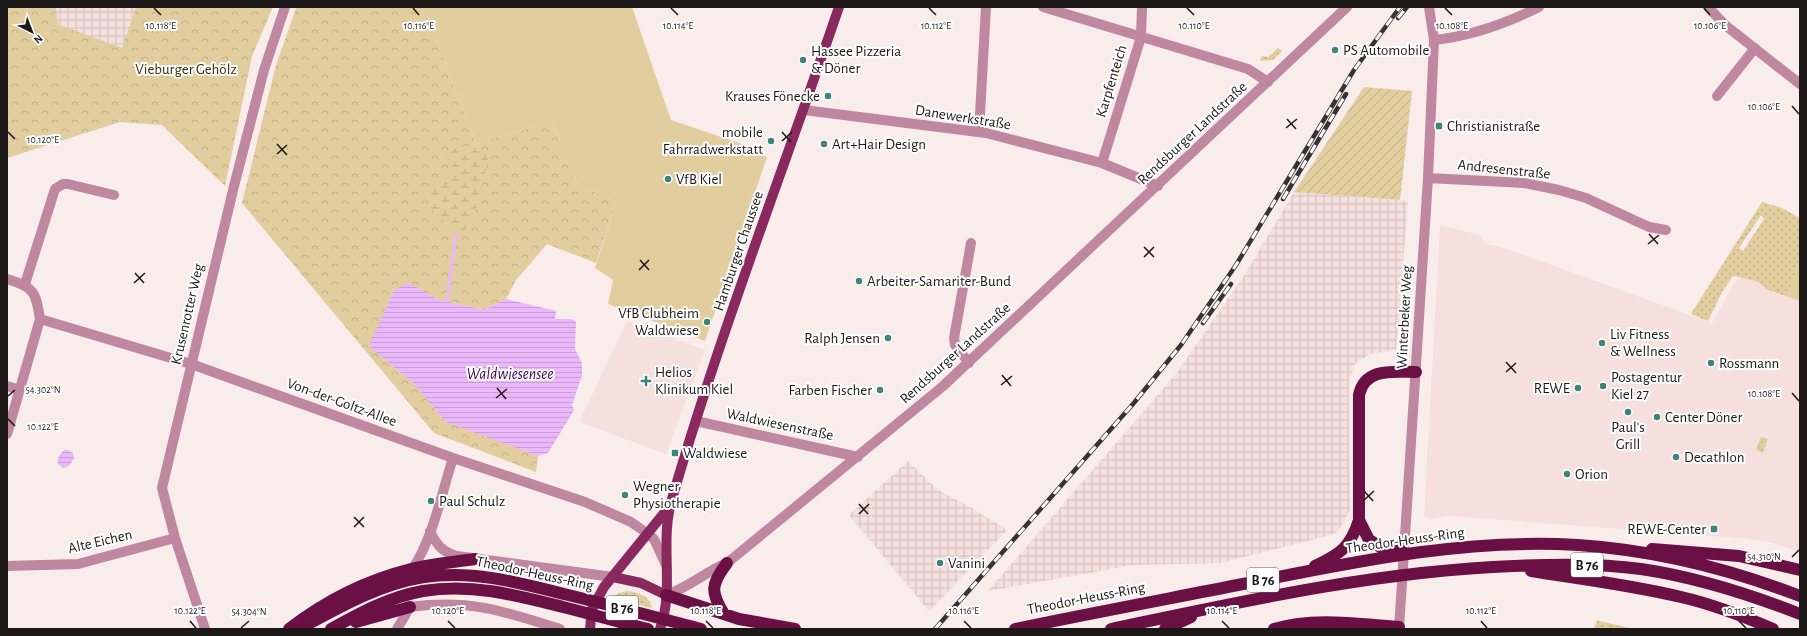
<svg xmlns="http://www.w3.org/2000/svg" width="1807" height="636" viewBox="0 0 1807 636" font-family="'Alegreya Sans',sans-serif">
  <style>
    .built { fill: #f5e0de }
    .industrial { fill: url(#industrial-grid) }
    .grass { fill: url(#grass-dots); fill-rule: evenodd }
    .forest { fill: url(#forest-crowns) }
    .wetland { fill: url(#wetland-marsh) }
    .garden { fill: url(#garden-furrows) }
    .pitch { fill: #e1cd9d }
    .water { fill: url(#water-rules) }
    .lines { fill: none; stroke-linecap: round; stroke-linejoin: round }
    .stream { stroke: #ebb7fb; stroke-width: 3 }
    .minor { stroke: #bf87a0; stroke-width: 10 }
    .major { stroke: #8a295e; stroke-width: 10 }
    .highway { stroke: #6b1045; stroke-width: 12 }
    .rail-casing { stroke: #383333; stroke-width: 4.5 }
    .rail { stroke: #fff; stroke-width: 3; stroke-dasharray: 9; stroke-linecap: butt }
    .ticks { fill: none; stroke: #1c1818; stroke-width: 1.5 }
    .poi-dot { fill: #3e847c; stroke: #fff; stroke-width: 1.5 }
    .labels { text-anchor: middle; stroke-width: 4; stroke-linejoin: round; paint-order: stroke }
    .shield { fill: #fff; stroke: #605d5d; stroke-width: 1 }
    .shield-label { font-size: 14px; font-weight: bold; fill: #1c1818 }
    .poi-label { font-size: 15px; fill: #1c1818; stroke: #fff; text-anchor: start }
    .park-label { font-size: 15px; fill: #392c07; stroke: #fff }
    .street-label { font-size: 15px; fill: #1c1818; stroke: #fff }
    .water-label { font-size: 16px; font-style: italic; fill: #450255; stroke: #fff }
    .ticks-label { font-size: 10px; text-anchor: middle; fill: #1c1818; stroke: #fff; stroke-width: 4; stroke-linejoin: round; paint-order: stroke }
  </style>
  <defs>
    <pattern id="industrial-grid" width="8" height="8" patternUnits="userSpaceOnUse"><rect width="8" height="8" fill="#f5e0de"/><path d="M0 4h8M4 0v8" fill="none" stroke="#d1bfbe"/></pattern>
    <pattern id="grass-dots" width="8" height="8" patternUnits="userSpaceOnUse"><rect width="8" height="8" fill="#e1cd9d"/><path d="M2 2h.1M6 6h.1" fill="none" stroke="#c0af86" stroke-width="1.8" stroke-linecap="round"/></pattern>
    <pattern id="forest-crowns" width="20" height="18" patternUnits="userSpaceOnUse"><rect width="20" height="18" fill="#e1cd9d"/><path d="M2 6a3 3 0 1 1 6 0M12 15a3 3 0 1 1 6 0" fill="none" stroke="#c0af86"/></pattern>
    <pattern id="wetland-marsh" width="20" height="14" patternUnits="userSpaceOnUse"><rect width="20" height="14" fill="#e1cd9d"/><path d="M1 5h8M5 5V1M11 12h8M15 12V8" fill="none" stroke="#c0af86"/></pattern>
    <pattern id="garden-furrows" width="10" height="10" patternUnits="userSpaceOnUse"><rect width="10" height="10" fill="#e1cd9d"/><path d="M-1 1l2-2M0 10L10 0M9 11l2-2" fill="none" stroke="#c0af86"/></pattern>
    <pattern id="water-rules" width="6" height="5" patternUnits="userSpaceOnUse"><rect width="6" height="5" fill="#ebb7fb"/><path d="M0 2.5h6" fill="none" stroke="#c99dd6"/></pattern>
  </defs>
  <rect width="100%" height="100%" fill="#f9edec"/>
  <path class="built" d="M1440 225 1480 235 1485 243 1510 250 1712 323 1733 285 1740 277 1758 282 1766 289 1800 301V552L1766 541 1738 538 1449 516 1429 519 1424 516Z
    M627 321 705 350 666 454 579 422Z"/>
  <path class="industrial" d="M56 7H136L122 48 58 24Z
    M1294 192 1408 201 1396 350 1370 354 1355 364 1349 381 1350 510 1343 524 1335 534 1220 563 1134 565 988 591 1176 374 1243 277Z
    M908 461 938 490 972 508 1007 530 929 611 849 515Z"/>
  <path class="grass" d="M1278 48 1282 51 1273 60 1260 61 1262 56 1268 57Z
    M1762 202 1782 208 1800 218V258L1788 297 1766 289 1758 282 1740 277 1733 276 1722 292 1708 321 1691 314ZM1761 215 1764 219 1743 251 1739 248Z
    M1761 437 1768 439 1763 453 1756 450Z
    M627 591C638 592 651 597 652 608L611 598 619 593Z
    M1597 620 1600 621 1629 628 1594 629Z"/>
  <path class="forest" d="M7 7H56L58 24 122 48 136 7H273L252 56 225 186 162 125 120 122 7 158Z
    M299 7H424L476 144 552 121 571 173 580 185 616 202 596 263 547 244 516 280 506 299 484 310 437 299 409 283 370 346 414 384 446 421 538 456 536 472 434 433 242 203 276 65 296 8Z"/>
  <path class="wetland" d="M470 143 489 154 478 204 465 233 456 234 428 205 429 196 440 181 447 184 451 178 447 161 451 148Z"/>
  <path class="garden" d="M1364 87 1412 91 1400 200 1294 192Z"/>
  <path class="pitch" d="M424 7H632L671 120 751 147 750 151 767 157 705 341 608 304 613 280 595 268 616 202 580 185 571 173 552 121 476 144Z
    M1800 258V301L1788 297Z"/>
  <path class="water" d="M409 283 437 299 484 310 506 299 556 311 555 319H572L576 322 575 349 582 363V375L572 405 574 410 548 453 538 456 446 422 414 384 369 346 394 290Z
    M66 449 73 453 74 459 69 466 63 468 58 464C57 457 60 453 66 449Z"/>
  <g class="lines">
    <path class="stream" d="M447 301 456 234"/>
    <path class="minor" d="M1043 7 1248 69 1268 82
      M1708 7 1725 25 1800 84
      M1434 40C1471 36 1505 24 1539 7
      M1717 96 1755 48
      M804 110 986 133 1102 163 1158 186
      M979 132 986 7
      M1102 163 1141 37 1142 7
      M1428 178 1524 183 1559 190 1586 198 1649 227 1666 230
      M7 279C34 287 36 292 40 319L191 364 453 458 585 502 631 522 648 534 654 539 666 565
      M25 284 55 189 63 184H68L114 195
      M969 363 955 345 954 338 971 243
      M7 386 20 390
      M696 421 858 457
      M7 434 40 319
      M430 531C436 544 442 552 457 556L613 577
      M7 566 78 564 175 538
      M413 568C433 538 442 492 453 458
      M666 595C688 588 705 572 727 563L942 387 1347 7
      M205 629 175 538 162 488 234 186 264 70 285 7
      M397 629 410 607C469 599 504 611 560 629
      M1399 629 1428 178 1434 40 1429 7"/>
    <path class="major" d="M613 577 641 583 666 595
      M590 629 592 609 604 587 669 507
      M660 629C675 588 659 541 672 499 720 333 783 171 839 7"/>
    <path class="highway" d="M1652 549 1739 556 1800 570
      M1402 551 1384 549 1369 540 1359 520V395C1365 367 1394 372 1416 372
      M1315 566C1340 554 1350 548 1359 520
      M1531 571C1581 579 1631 585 1681 597 1712 604 1743 616 1773 629
      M666 595 739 619 795 629
      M724 614C710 592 711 584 727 563
      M356 622 410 607
      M289 629C325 601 367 580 411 569 432 564 454 562 475 559
      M299 629C338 608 379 584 424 577 472 570 517 582 564 594 610 605 655 617 701 629
      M331 629C360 613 389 597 423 591 471 583 516 595 563 607 591 614 619 622 648 629
      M1015 629C1091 613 1167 599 1243 584 1353 562 1465 538 1578 545 1653 550 1730 569 1800 596
      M1111 629C1244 601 1378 571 1514 566 1556 564 1599 563 1641 569 1695 577 1749 594 1800 614
      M1165 629 1191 617
      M1274 629C1315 617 1357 624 1399 627"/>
    <defs>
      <path id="rail" d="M1398 18 1407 7
        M1283 199 1346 94
        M1203 323 1231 284
        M935 629 1133 404 1181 345 1236 265 1354 70 1400 7"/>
    </defs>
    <use href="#rail" class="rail-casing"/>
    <use href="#rail" class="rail"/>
  </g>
  <path class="ticks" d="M154 8 161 15M413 8 419 15M671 8 678 15M929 8 936 15M1187 8 1194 15M1445 8 1452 15M1704 8 1710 15M1792 106 1799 114M1287 119 1296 129M1286 128 1297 119M8 132 15 139M782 132 791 142M782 141 792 132M277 144 287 155M277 154 287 145M1649 234 1658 244M1648 244 1659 235M1144 247 1154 257M1144 257 1154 247M640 260 649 270M639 270 649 260M135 273 144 283M134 283 145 273M1506 362 1516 373M1506 372 1516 363M1002 375 1011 386M1001 385 1012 376M497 388 506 399M1792 393 1799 401M8 396 15 390M496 398 507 389M8 419 15 426M1364 491 1373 501M1363 501 1374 491M859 504 868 514M859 514 869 504M354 517 364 527M354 527 364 517M1792 557 1799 550M190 621 196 628M448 621 455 628M706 621 713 628M964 621 971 628M1222 621 1229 628M1481 621 1487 628M1739 621 1746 628M241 628 249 621"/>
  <g class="poi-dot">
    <circle cx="1335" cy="50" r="4"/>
    <circle cx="803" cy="60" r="4"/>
    <circle cx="828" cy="96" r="4"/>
    <rect x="1435" y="122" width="8" height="8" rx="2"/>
    <circle cx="771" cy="141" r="4"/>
    <circle cx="824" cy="144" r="4"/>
    <circle cx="668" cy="179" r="4"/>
    <circle cx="859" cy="281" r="4"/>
    <circle cx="707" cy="322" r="4"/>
    <circle cx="888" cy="338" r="4"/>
    <circle cx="1602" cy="343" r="4"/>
    <circle cx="1711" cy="363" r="4"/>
    <path d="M644 375h4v4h4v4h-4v4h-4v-4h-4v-4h4z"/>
    <circle cx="1603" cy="386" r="4"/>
    <circle cx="1578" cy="388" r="4"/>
    <circle cx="880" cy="390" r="4"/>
    <circle cx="1628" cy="412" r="4"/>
    <circle cx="1657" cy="417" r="4"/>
    <rect x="671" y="449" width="8" height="8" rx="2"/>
    <circle cx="1676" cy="457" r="4"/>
    <circle cx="1567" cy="474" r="4"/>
    <circle cx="625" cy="495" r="4"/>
    <circle cx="431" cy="501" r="4"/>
    <rect x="1710" y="525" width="8" height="8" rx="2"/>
    <circle cx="940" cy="563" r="4"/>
  </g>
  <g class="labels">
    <g class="shield">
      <rect x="1571" y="553" width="32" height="24" rx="3"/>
      <rect x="1247" y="568" width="32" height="24" rx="3"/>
      <rect x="606" y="596" width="32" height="24" rx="3"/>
    </g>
    <g class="shield-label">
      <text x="1587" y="570">B 76</text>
      <text x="1263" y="585">B 76</text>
      <text x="622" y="613">B 76</text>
    </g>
    <g class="poi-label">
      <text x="1343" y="55">PS Automobile</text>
      <text x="811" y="56">Hassee Pizzeria<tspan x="811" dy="17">&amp; Döner</tspan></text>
      <text x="820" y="101" text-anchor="end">Krauses Fönecke</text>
      <text x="1447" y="131">Christianistraße</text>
      <text x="763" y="137" text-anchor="end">mobile<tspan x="763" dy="17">Fahrradwerkstatt</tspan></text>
      <text x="832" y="149">Art+Hair Design</text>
      <text x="676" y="184">VfB Kiel</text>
      <text x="867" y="286">Arbeiter-Samariter-Bund</text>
      <text x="699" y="318" text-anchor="end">VfB Clubheim<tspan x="699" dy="17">Waldwiese</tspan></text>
      <text x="1610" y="339">Liv Fitness<tspan x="1610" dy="17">&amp; Wellness</tspan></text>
      <text x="880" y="343" text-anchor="end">Ralph Jensen</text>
      <text x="1719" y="368">Rossmann</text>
      <text x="655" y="377">Helios<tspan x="655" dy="17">Klinikum Kiel</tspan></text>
      <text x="1611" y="382">Postagentur<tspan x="1611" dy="17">Kiel 27</tspan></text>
      <text x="1570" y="393" text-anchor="end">REWE</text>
      <text x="872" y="395" text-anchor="end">Farben Fischer</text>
      <text x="1665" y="422">Center Döner</text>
      <text x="1628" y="432" text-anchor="middle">Paul's<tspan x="1628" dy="17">Grill</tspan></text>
      <text x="683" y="458">Waldwiese</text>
      <text x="1684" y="462">Decathlon</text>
      <text x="1575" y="479">Orion</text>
      <text x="633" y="491">Wegner<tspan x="633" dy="17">Physiotherapie</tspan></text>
      <text x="439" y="506">Paul Schulz</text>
      <text x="1706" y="534" text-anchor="end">REWE-Center</text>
      <text x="948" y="568">Vanini</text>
    </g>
    <g class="park-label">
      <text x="186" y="74">Vieburger Gehölz</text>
    </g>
    <g class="street-label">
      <text transform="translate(1111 81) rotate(-73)" y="5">Karpfenteich</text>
      <text transform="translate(963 117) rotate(9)" y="5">Danewerkstraße</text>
      <text transform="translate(1192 133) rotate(-43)" y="5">Rendsburger Landstraße</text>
      <text transform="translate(1504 169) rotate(6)" y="5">Andresenstraße</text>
      <text transform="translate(738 251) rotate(-71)" y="5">Hamburger Chaussee</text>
      <text transform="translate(187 314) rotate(-77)" y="5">Krusenrotter Weg</text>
      <text transform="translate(1404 317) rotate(-87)" y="5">Winterbeker Weg</text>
      <text transform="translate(955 353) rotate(-42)" y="5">Rendsburger Landstraße</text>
      <text transform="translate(342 402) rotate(20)" y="5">Von-der-Goltz-Allee</text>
      <text transform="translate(780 424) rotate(12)" y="5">Waldwiesenstraße</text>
      <text transform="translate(1405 540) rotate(-8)" y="5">Theodor-Heuss-Ring</text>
      <text transform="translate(100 541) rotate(-13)" y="5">Alte Eichen</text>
      <text transform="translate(535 573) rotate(12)" y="5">Theodor-Heuss-Ring</text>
      <text transform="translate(1086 598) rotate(-11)" y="5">Theodor-Heuss-Ring</text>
    </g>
    <g class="water-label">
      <text x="510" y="379">Waldwiesensee</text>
    </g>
  </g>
  <g class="ticks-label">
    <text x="161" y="29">10.118°E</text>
    <text x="419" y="29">10.116°E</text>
    <text x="678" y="29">10.114°E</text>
    <text x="936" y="29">10.112°E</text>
    <text x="1194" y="29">10.110°E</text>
    <text x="1452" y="29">10.108°E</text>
    <text x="1710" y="29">10.106°E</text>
    <text x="1764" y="110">10.106°E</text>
    <text x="43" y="143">10.120°E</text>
    <text x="43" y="393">54.302°N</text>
    <text x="1764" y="397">10.108°E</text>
    <text x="43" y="430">10.122°E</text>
    <text x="1764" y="560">54.310°N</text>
    <text x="190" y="614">10.122°E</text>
    <text x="448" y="614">10.120°E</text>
    <text x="706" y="614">10.118°E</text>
    <text x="964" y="614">10.116°E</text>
    <text x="1222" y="614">10.114°E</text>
    <text x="1481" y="614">10.112°E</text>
    <text x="1739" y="614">10.110°E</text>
    <text x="249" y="615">54.304°N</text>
  </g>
  <rect width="1807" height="636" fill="none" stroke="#1c1818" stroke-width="16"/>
  <g transform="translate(32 32) rotate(138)" stroke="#ffffff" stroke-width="3" paint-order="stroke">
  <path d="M0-3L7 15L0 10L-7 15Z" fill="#1c1818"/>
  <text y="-6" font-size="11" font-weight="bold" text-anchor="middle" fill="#1c1818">N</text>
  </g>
</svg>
